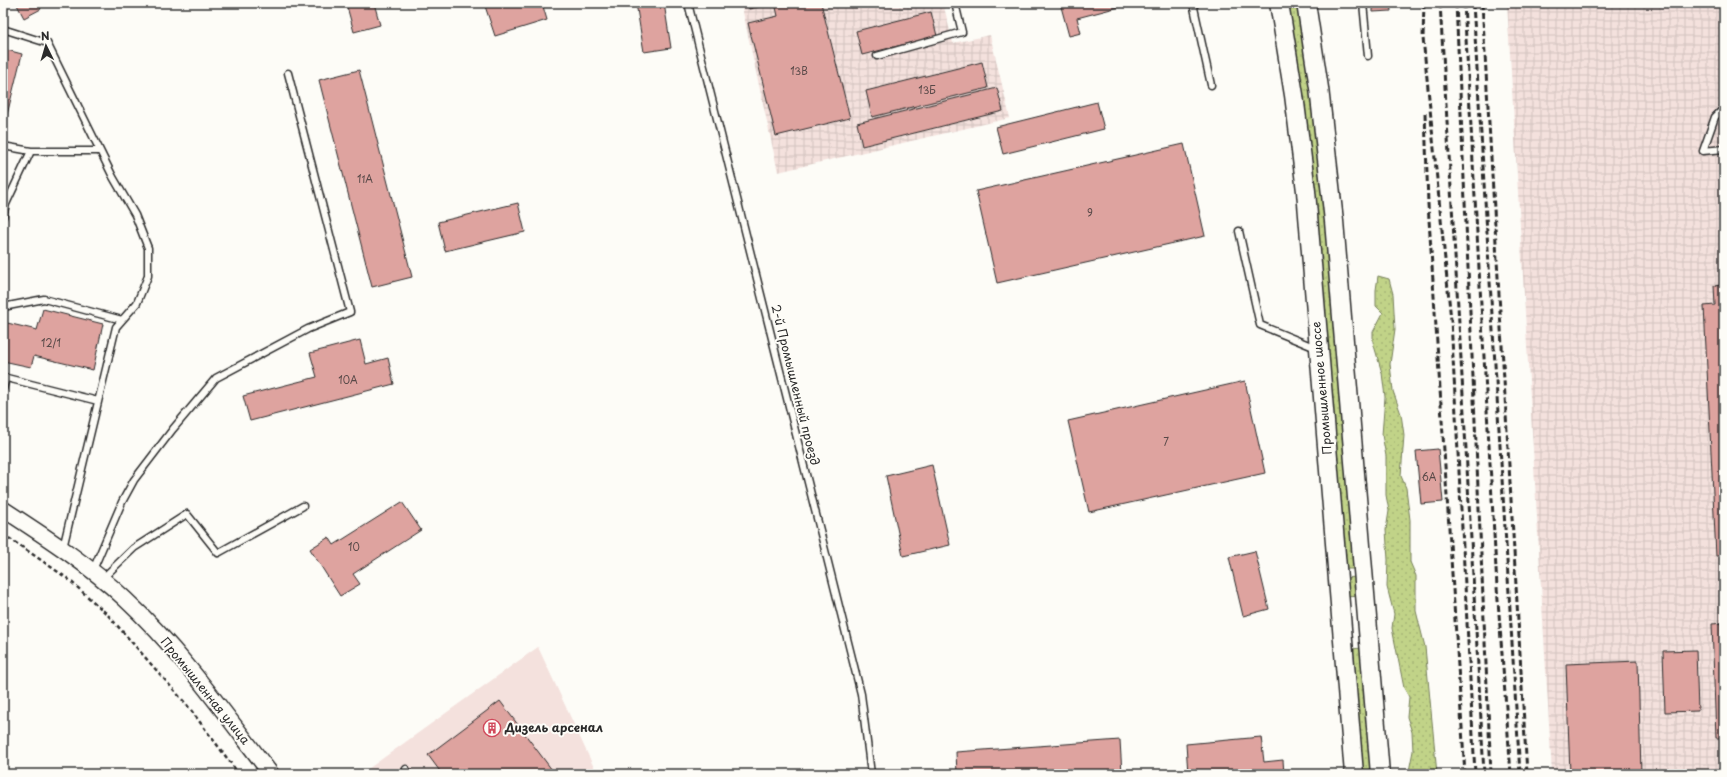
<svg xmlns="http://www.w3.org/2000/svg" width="1727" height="777" viewBox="0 0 1727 777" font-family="'Playpen Sans',sans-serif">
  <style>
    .built { fill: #f4e1dd }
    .industrial { fill: url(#industrial-grid) }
    .grass { fill: url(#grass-dots); stroke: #767f5a }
    .building { fill: #dea39f; stroke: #2b2b2b }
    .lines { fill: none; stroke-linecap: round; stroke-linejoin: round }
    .service-casing { stroke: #2b2b2b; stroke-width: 9 }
    .tertiary-casing { stroke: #2b2b2b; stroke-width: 18 }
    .secondary-casing { stroke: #2b2b2b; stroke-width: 21 }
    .path { stroke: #2b2b2b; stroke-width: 2.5; stroke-dasharray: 4 3; stroke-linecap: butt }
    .service { stroke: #fdfcf7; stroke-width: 6 }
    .tertiary { stroke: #fdfcf7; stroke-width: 15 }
    .secondary { stroke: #fdfcf7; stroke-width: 18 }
    .rail { stroke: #2b2b2b; stroke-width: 3; stroke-dasharray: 6 3; stroke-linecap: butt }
    .labels { text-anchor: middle; stroke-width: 4; stroke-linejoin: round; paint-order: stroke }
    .number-label { font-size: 10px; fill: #584948 }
    .street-label { font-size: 12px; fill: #2b2b2b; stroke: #fdfcf7 }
    .poi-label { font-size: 12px; font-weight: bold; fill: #2b2b2b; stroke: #fdfcf7; text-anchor: start }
  </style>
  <defs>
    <pattern id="industrial-grid" width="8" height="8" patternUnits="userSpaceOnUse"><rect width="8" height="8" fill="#f4e1dd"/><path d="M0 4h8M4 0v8" fill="none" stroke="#d1c1be"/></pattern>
    <pattern id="grass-dots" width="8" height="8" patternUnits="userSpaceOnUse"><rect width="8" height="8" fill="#c1d388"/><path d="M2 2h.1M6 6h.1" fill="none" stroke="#a6b576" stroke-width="1.8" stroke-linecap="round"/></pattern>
  </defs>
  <rect width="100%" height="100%" fill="#fdfcf7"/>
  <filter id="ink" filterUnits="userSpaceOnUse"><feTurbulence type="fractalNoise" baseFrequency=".025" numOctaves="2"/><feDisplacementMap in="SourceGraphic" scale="8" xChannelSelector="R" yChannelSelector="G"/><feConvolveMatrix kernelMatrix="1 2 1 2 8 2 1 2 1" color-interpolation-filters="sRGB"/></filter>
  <g filter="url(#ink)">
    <path class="built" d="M538 647 597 774H361Z"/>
    <path class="industrial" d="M741 3H943L953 43 990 35 1010 118 778 172Z
      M1507 3H1724V774H1552Z"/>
    <path class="grass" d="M1288 3H1299L1320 159 1356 569H1345L1301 83Z
      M1378 276 1389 279 1393 294 1395 329 1390 364 1393 391 1401 414 1404 435 1401 476 1406 488 1410 520V562L1416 576V611L1425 647 1437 774H1410L1409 771 1413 751 1412 732 1407 717 1409 697 1404 688 1392 628 1394 614 1387 587 1388 560 1386 530 1389 511 1386 495V456L1382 435 1385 397 1382 373 1373 342V332L1383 313 1376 306V290Z
      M1356 577 1358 596 1347 597 1345 578Z
      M1362 648 1372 774H1362L1351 649Z"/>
    <path class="building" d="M16 3H38L41 9 24 18Z
      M346 3H374L380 25 354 32Z
      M484 3H542L547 20 495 36Z
      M636 3H664L671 48 644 52Z
      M748 3H771V4L749 9Z
      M775 3H821L850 118 776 136 748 23 778 16Z
      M1060 3H1134L1077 18 1081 33 1069 36Z
      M1373 3H1390L1391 11 1373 12Z
      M931 12 937 36 862 55 856 31Z
      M3 49 22 54 4 127H3Z
      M982 62 988 88 872 117 866 91Z
      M359 70 412 277 372 287 319 80Z
      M997 88 1003 111 862 146 857 123Z
      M1097 102 1104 129 1003 154 996 127Z
      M1184 144 1205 236 997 283 976 191Z
      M518 203 525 232 445 251 438 222Z
      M1724 285V556H1716L1704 306 1715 305 1714 286Z
      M43 309 103 324 93 370 34 356 31 367 3 361V322L37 330Z
      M360 340 366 364 388 358 394 384 250 421 243 396 317 377 310 353Z
      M1245 381 1265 473 1089 512 1068 421Z
      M1438 449 1443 502 1421 504 1416 451Z
      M932 465 950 545 903 556 886 476Z
      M402 502 421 530 353 574 360 584 340 596 310 549 329 537 334 545Z
      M1255 551 1269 609 1243 616 1229 557Z
      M1724 623V738H1716L1712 624Z
      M1696 650 1698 711 1665 712 1663 651Z
      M1638 661 1641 774H1570L1566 664Z
      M500 701 555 774H442L428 755Z
      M1261 737 1264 762 1283 760 1284 774H1188L1186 744Z
      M1120 740 1122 774H957L956 752Z"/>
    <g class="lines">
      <defs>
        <path id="service" d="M688 3 861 694 871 774
          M1193 3 1211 85
          M1363 3 1368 56
          M3 29 47 43 113 177 135 215 148 248V276L137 303 116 327 63 548
          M877 56 962 32 955 3
          M1724 108 1715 117 1703 151 1724 149
          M3 146 31 151H100
          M3 217 6 204 31 151
          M1239 231 1260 325 1316 348
          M3 307 44 299 122 320
          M3 377 98 401
          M3 389 6 378
          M93 570 122 502 134 480 173 429 216 378 308 329 350 312 288 73
          M103 578 134 548 187 514 218 553 303 506
          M406 769 409 774"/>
        <path id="tertiary" d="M3 509C46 537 88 564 125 599 181 651 225 714 271 774"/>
        <path id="secondary" d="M1279 3 1294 95 1306 191 1354 774
          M1306 3 1319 88 1334 221 1380 774"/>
      </defs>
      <use href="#service" class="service-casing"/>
      <use href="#tertiary" class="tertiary-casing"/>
      <use href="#secondary" class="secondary-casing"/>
      <path class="path" d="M3 534 67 578 107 614 187 705 239 774"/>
      <use href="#service" class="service"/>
      <use href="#tertiary" class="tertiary"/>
      <use href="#secondary" class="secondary"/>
      <path class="rail" d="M1424 3 1423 38 1451 320 1475 774
        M1440 3 1459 323 1484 774
        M1456 3 1491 774
        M1464 3 1497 587 1511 774
        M1473 3 1520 774
        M1482 3 1527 774
        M1425 113 1428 204 1465 774"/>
    </g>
  </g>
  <defs>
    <symbol id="building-ring" viewBox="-11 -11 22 22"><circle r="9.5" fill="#fdfcf7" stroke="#d1495b" stroke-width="1.5"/><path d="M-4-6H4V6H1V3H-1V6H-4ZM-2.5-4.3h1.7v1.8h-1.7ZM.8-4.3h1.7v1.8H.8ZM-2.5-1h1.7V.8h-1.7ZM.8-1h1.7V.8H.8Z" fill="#d1495b"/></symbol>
  </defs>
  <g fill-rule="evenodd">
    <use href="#building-ring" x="482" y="718" width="20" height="20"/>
  </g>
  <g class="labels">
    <g class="number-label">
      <text x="799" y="75">13В</text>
      <text x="927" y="94">13Б</text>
      <text x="365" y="183">11А</text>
      <text x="1090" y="217">9</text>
      <text x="51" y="347">12/1</text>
      <text x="348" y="384">10А</text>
      <text x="1166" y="446">7</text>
      <text x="1429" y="481">6А</text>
      <text x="354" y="551">10</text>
    </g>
    <g class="street-label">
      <text transform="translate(795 385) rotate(76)" y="4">2-й Промышленный проезд</text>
      <text transform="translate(1322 388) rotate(-95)" y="4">Промышленное шоссе</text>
      <text transform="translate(205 691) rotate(51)" y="4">Промышленная улица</text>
    </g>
    <g class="poi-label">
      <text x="505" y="732">Дизель арсенал</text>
    </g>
  </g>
  <rect width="1727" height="777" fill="none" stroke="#fdfcf7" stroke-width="16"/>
  <rect x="8" y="8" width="1711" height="761" fill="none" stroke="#2b2b2b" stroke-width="1.5" filter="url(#ink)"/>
  <g transform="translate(46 46) rotate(355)" stroke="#fdfcf7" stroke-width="3" paint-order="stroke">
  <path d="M0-3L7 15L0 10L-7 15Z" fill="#2b2b2b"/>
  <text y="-6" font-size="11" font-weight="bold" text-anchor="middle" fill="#2b2b2b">N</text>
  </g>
</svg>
